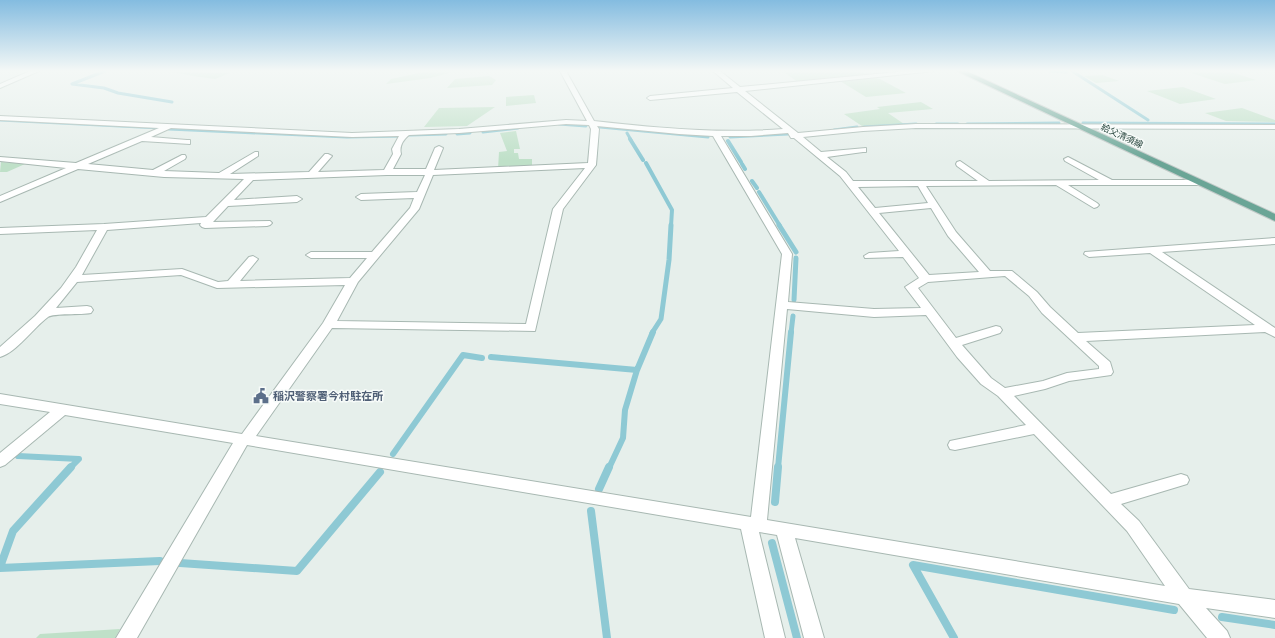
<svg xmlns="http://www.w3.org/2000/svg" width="1275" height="638" viewBox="0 0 1275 638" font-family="'Work Sans','Noto Sans JP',sans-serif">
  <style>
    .green { fill: #bfe0c8 }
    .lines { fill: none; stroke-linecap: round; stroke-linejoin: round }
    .stream-far4 { stroke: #8ec9d4; stroke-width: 3 }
    .stream-far3 { stroke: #8ec9d4; stroke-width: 4 }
    .stream-far2 { stroke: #8ec9d4; stroke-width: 5 }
    .stream-far1 { stroke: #8ec9d4; stroke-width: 6 }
    .stream { stroke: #8ec9d4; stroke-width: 8 }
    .minor-casing { stroke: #a8b8b2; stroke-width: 2 }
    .major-casing { stroke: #c2cac8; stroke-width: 2 }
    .minor { fill: #fff; fill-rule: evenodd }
    .major { fill: #6aa596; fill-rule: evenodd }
    .labels { text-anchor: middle; stroke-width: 3; stroke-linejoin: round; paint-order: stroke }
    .far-street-label { font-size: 9px; fill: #24423a; stroke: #f7fbf9 }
    .service-label { font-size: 11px; font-weight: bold; fill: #4e5e75; stroke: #f7fbf9; text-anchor: start }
  </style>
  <rect width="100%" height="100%" fill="#e6efeb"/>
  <path class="green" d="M167 71 230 73 215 79 193 76Z
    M428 71H457L430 78 386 84 391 79Z
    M782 71H857C862 74 867 72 872 75L798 82Z
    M1185 71H1228L1256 80 1225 84Z
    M1103 75 1119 81 1096 83 1084 76Z
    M489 76 496 80 492 85 447 88 455 79Z
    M875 78 880 79 906 93 866 97 840 81Z
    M1183 87 1216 99 1180 104 1147 91Z
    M534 95 536 103 506 106V97Z
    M921 102 933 109 888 113 904 124 862 126 844 114 880 109 877 107Z
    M495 107 467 126 424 127 439 108Z
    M1242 108 1275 120V122L1226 121 1205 113Z
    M516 131 520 149H514V153H518L519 159H532V167L498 169 499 152 507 151 500 133Z
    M1 162 25 164 7 172H0Z
    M120 629 115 638H36L40 634Z"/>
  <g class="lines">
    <path class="stream-far4" d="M105 71 72 84 104 88 118 93 172 102
      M1050 71 1067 72
      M1072 71 1148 120
      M0 120 160 128
      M1083 123 1275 124
      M559 124 586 126
      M936 124H958
      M967 124 1059 123
      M600 127 708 137
      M864 127 916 124
      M169 129 347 137 400 136
      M834 130 857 127
      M483 132 518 128
      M627 133 631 140
      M457 134 470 133
      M409 135 446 134
      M730 137 788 134"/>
    <path class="stream-far3" d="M630 139 643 160
      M728 141 741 162
      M646 163 672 210 671 226
      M742 164 745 169
      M752 181 757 188
      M759 192 780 226"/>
    <path class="stream-far2" d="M779 225 796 252
      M794 300 796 258
      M652 333 661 319 669 260 671 225
      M791 333 793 316"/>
    <path class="stream-far1" d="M491 357 637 370
      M393 454 463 355 482 358
      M18 456 79 459 70 468
      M609 468 623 438 625 410 637 370 653 332
      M778 468 791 332"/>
    <path class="stream" d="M599 489 609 467
      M775 502 778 467
      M591 511 607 638
      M772 543 797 638
      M180 563 297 571 380 472
      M0 567 13 531 71 467
      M0 568 160 561
      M1222 617 1275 625
      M954 638 913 565 1174 610"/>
    <defs>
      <path id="minor" d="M30 71H39L0 88V84Z
        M560 71H566L594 121C658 128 719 134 783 129L737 92 650 100 647 98 650 96 733 88 713 71H720L740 87 907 71H934L745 91 798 133 863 127 916 124 1275 125V129L916 128 863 131 803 137 821 152 866 148V152H863L827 157 846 172 853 181H978L957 166 956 164 957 162 960 161 989 181 1099 180 1065 161 1064 159 1068 157 1112 180H1200L1201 182 1197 185H1068L1097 203 1099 205 1097 207 1094 208 1056 185 926 186 956 232 990 271H1012L1037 292 1050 307 1078 333 1255 325 1150 253 1089 257 1084 254 1085 252 1275 238V244L1162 252 1275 328V337L1265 332 1086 341 1110 362 1113 372 1111 375 1069 381 1045 389 1014 396 1111 494 1181 474 1187 476 1189 480 1187 484 1121 504 1139 521 1189 589 1275 600V618L1206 608 1227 631 1230 638H1207L1179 604 795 538 824 638H804L777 535 759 532 785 638H765L741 529 247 445 137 638H116L233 443 65 415 5 465 0 467V453L50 412 0 404V394L242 434 323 323 345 285 217 288 181 275 77 282 56 308 87 306 91 307 93 310 91 313C82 315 53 313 48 317 33 328 17 352 0 357V347L35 316 61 288 76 267 97 230 0 234V228L104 224 206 217 244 179 164 177 78 169 0 202V196L66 168 0 161V157L76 163 159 128 0 120V116L352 133 459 129 566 120 587 121ZM566 124 589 125 591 129 588 163 434 170 443 148 439 146 435 148 426 169H393L401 154C399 146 403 140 409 135L459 133ZM597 126 679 134 713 136 782 254 751 517 256 436 332 328 535 331 563 209 596 165 599 129ZM171 128 352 137 399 136 392 149 393 154 384 170 318 172 332 156 328 154H325L309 172 230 174 258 156V152H255L219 173 164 171 185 159 186 157 185 155H182L153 170 88 164 142 141 190 144V140H187L151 137ZM788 133 791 138H794L840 176 899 251 869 253 864 256 865 258 903 257 919 278 905 287 921 308 874 309 788 302 792 254 721 136H751ZM585 168 553 209 526 324 337 321 358 282 419 209 433 175ZM387 175H425L417 192 361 194 356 197 361 200 414 198 410 208 372 252H311L306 255 311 258H367L350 278 240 281 258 259 253 256 249 257 228 281 218 282 182 269 82 275 107 230 201 223 200 225 202 227 205 228 267 226 270 225 272 223 270 221 213 222 228 206 297 202 302 199 297 196 234 200 253 180ZM918 186 928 203 875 208 858 187ZM931 208 948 236 979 272 929 275 879 213ZM1005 276 1029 296 1042 313 1099 366V369L1067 373 1043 381 1005 388 991 378 962 345 1000 333 1002 330 1000 327 996 326 956 338 918 288 928 282ZM787 309 874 317 926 315 957 357 981 384 998 396 1026 425 950 441 948 445 950 449 955 450 1034 434 1127 531 1165 586 767 520Z"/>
      <path id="major" d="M957 71H966L1275 214V221Z"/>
    </defs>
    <use href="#minor" class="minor-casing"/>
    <use href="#major" class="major-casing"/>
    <use href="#minor" class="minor"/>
    <use href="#major" class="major"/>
  </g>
  <linearGradient id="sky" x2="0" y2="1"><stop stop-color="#84bce0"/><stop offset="0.44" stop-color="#f4f8f6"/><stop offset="1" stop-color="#f4f8f6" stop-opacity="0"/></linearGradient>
  <rect width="1275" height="161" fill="url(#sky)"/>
  <defs>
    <symbol id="civic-bare" viewBox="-9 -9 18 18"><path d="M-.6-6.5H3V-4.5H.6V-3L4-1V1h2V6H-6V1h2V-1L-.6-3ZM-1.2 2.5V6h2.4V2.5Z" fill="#5c6f8a" stroke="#f7fbf9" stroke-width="2.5" paint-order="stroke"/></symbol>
  </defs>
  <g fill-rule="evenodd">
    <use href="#civic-bare" x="250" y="385" width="22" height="22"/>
  </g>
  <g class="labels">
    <g class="far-street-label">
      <text transform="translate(1122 136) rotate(25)" y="3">給父清須線</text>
    </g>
    <g class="service-label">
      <text x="273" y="400">稲沢警察署今村駐在所</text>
    </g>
  </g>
</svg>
